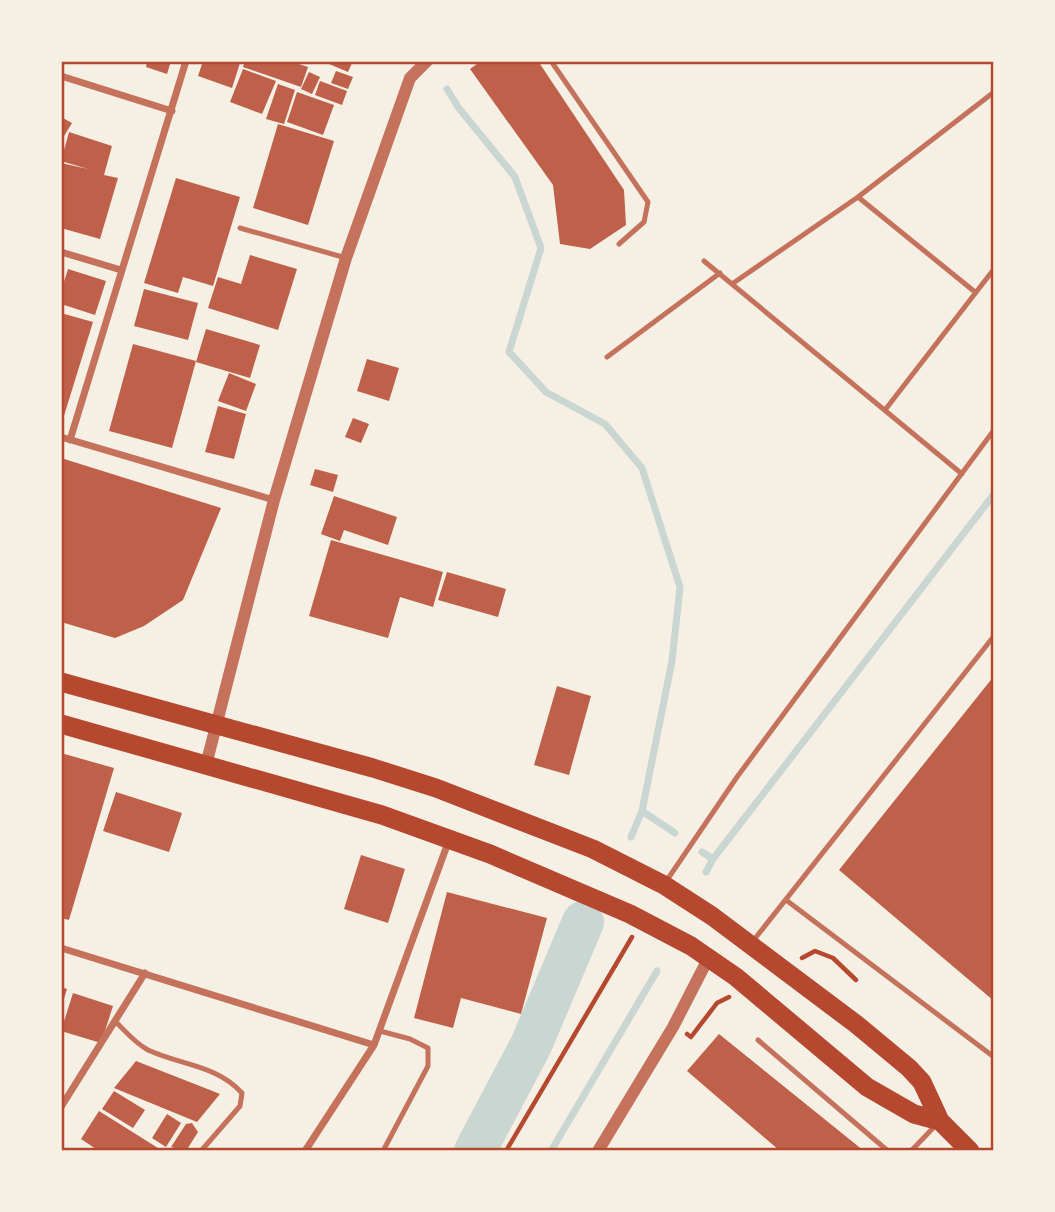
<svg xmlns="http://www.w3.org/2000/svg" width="1055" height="1212" viewBox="0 0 1055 1212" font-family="'Varela Round',sans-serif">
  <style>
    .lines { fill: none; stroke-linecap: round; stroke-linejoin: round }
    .stream { stroke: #c9d6d2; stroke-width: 7 }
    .river { stroke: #c9d6d2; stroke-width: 42 }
    .building { fill: #bf614a }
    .path { stroke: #b5482f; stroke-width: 4.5 }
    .service { stroke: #c5725c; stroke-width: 5 }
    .minor { stroke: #c5725c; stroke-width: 7 }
    .tertiary { stroke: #c5725c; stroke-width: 12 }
    .trunk { stroke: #b5482f; stroke-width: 19 }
    .neatline { fill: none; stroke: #b5482f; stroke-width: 2.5 }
  </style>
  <rect width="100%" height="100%" fill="#f6efe4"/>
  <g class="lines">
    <path class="stream" d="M447 89 458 107 515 177 541 248 509 352 546 392 605 424 642 468 680 587 672 661 642 811 631 837
      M642 811 675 833
      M702 852 713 859
      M706 872 713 859 994 494
      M551 1151 657 971"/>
    <path class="river" d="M475 1151 531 1045 583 922"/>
  </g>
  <path class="building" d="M147 61H171L167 74 146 67Z
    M203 61 240 63 232 88 198 76Z
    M245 61H290L308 67 301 87 243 67Z
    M322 61H353L348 72Z
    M481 61H538L624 190 626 225 590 249 560 244 553 185 470 69Z
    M243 69 276 81 262 114 230 102Z
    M336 71 353 77 348 89 331 83Z
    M309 72 320 77 312 94 301 89Z
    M320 81 347 91 342 105 315 95Z
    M278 84 295 90 284 124 266 119Z
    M297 92 334 105 323 135 287 122Z
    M61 117 72 123 61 141Z
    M278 124 334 141 308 225 253 208Z
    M69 132 112 146 104 175 118 178 100 239 61 228V163L88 169 61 161Z
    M176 178 240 197 213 286 183 277 178 293 144 283Z
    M250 255 297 269 278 330 208 308 218 277 241 284Z
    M68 269 106 281 95 315 61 304V291Z
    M144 289 198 303 188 340 134 326Z
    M61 313 93 322 63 419 61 418Z
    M206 329 260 345 250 378 196 362Z
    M133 344 196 361 172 448 109 431Z
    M367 359 399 368 389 401 357 391Z
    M229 373 256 384 246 411 218 401Z
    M218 406 246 414 234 459 205 452Z
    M353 418 369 424 361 443 345 437Z
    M61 458 221 508 183 600 144 626 115 638 61 622Z
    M315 469 338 475 333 492 310 485Z
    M334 496 397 517 388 545 344 530 340 541 321 534Z
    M331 540 443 572 433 607 400 597 388 638 309 616Z
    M447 572 506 589 498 617 438 600Z
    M994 676V1001L839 870Z
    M557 686 591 696 569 775 534 765Z
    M61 753 114 768 69 920 61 918Z
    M116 792 182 813 169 852 103 831Z
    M361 855 405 869 388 923 344 909Z
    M447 892 547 918 521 1014 461 998 453 1028 414 1018Z
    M61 987 67 989 62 1005H61Z
    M73 993 113 1006 101 1043 61 1031Z
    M719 1034 864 1151H780L687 1071Z
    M136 1061 210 1090 220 1094 197 1122 114 1088Z
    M114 1091 145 1110 133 1128 102 1109Z
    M99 1111 158 1148 156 1151H99L81 1139Z
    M167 1114 181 1123 166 1147 152 1138Z
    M192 1123 198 1132 186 1151 171 1147 186 1124Z"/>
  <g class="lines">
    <path class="path" d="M802 958 815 951 833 958 856 980
      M687 1034 691 1037 717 1003 729 997
      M506 1151 632 937"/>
    <path class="service" d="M551 61 648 202 644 222 619 244
      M858 197 975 292
      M240 228 346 258
      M704 261 962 474
      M732 284 858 197 994 92
      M607 357 720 273
      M885 410 994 269
      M665 883 737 777 994 430
      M786 900 994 1057
      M753 941 994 636
      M115 1021C125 1031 135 1043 148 1050 180 1065 217 1065 242 1093L240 1106 201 1151
      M380 1031 410 1039 428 1048V1066L383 1151
      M758 1040 888 1151
      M911 1151 935 1126"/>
    <path class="minor" d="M61 76 172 111
      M61 252 121 270
      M61 437 274 500
      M70 440 186 61
      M61 948 374 1045
      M61 1107 145 973
      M305 1151 374 1045 449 840"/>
    <path class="tertiary" d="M206 765 274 500 346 258 410 78 427 61
      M598 1151 673 1027 708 959"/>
    <path class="trunk" d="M61 682 373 768 436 788 593 849 664 885 712 916 856 1024 909 1068 922 1082 940 1121 970 1151
      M61 724 382 815 490 854 630 914 691 946 736 977 867 1087 914 1114 940 1121"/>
  </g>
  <rect width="1055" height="1212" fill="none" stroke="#f6efe4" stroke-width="126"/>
  <rect x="63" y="63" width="929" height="1086" class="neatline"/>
</svg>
